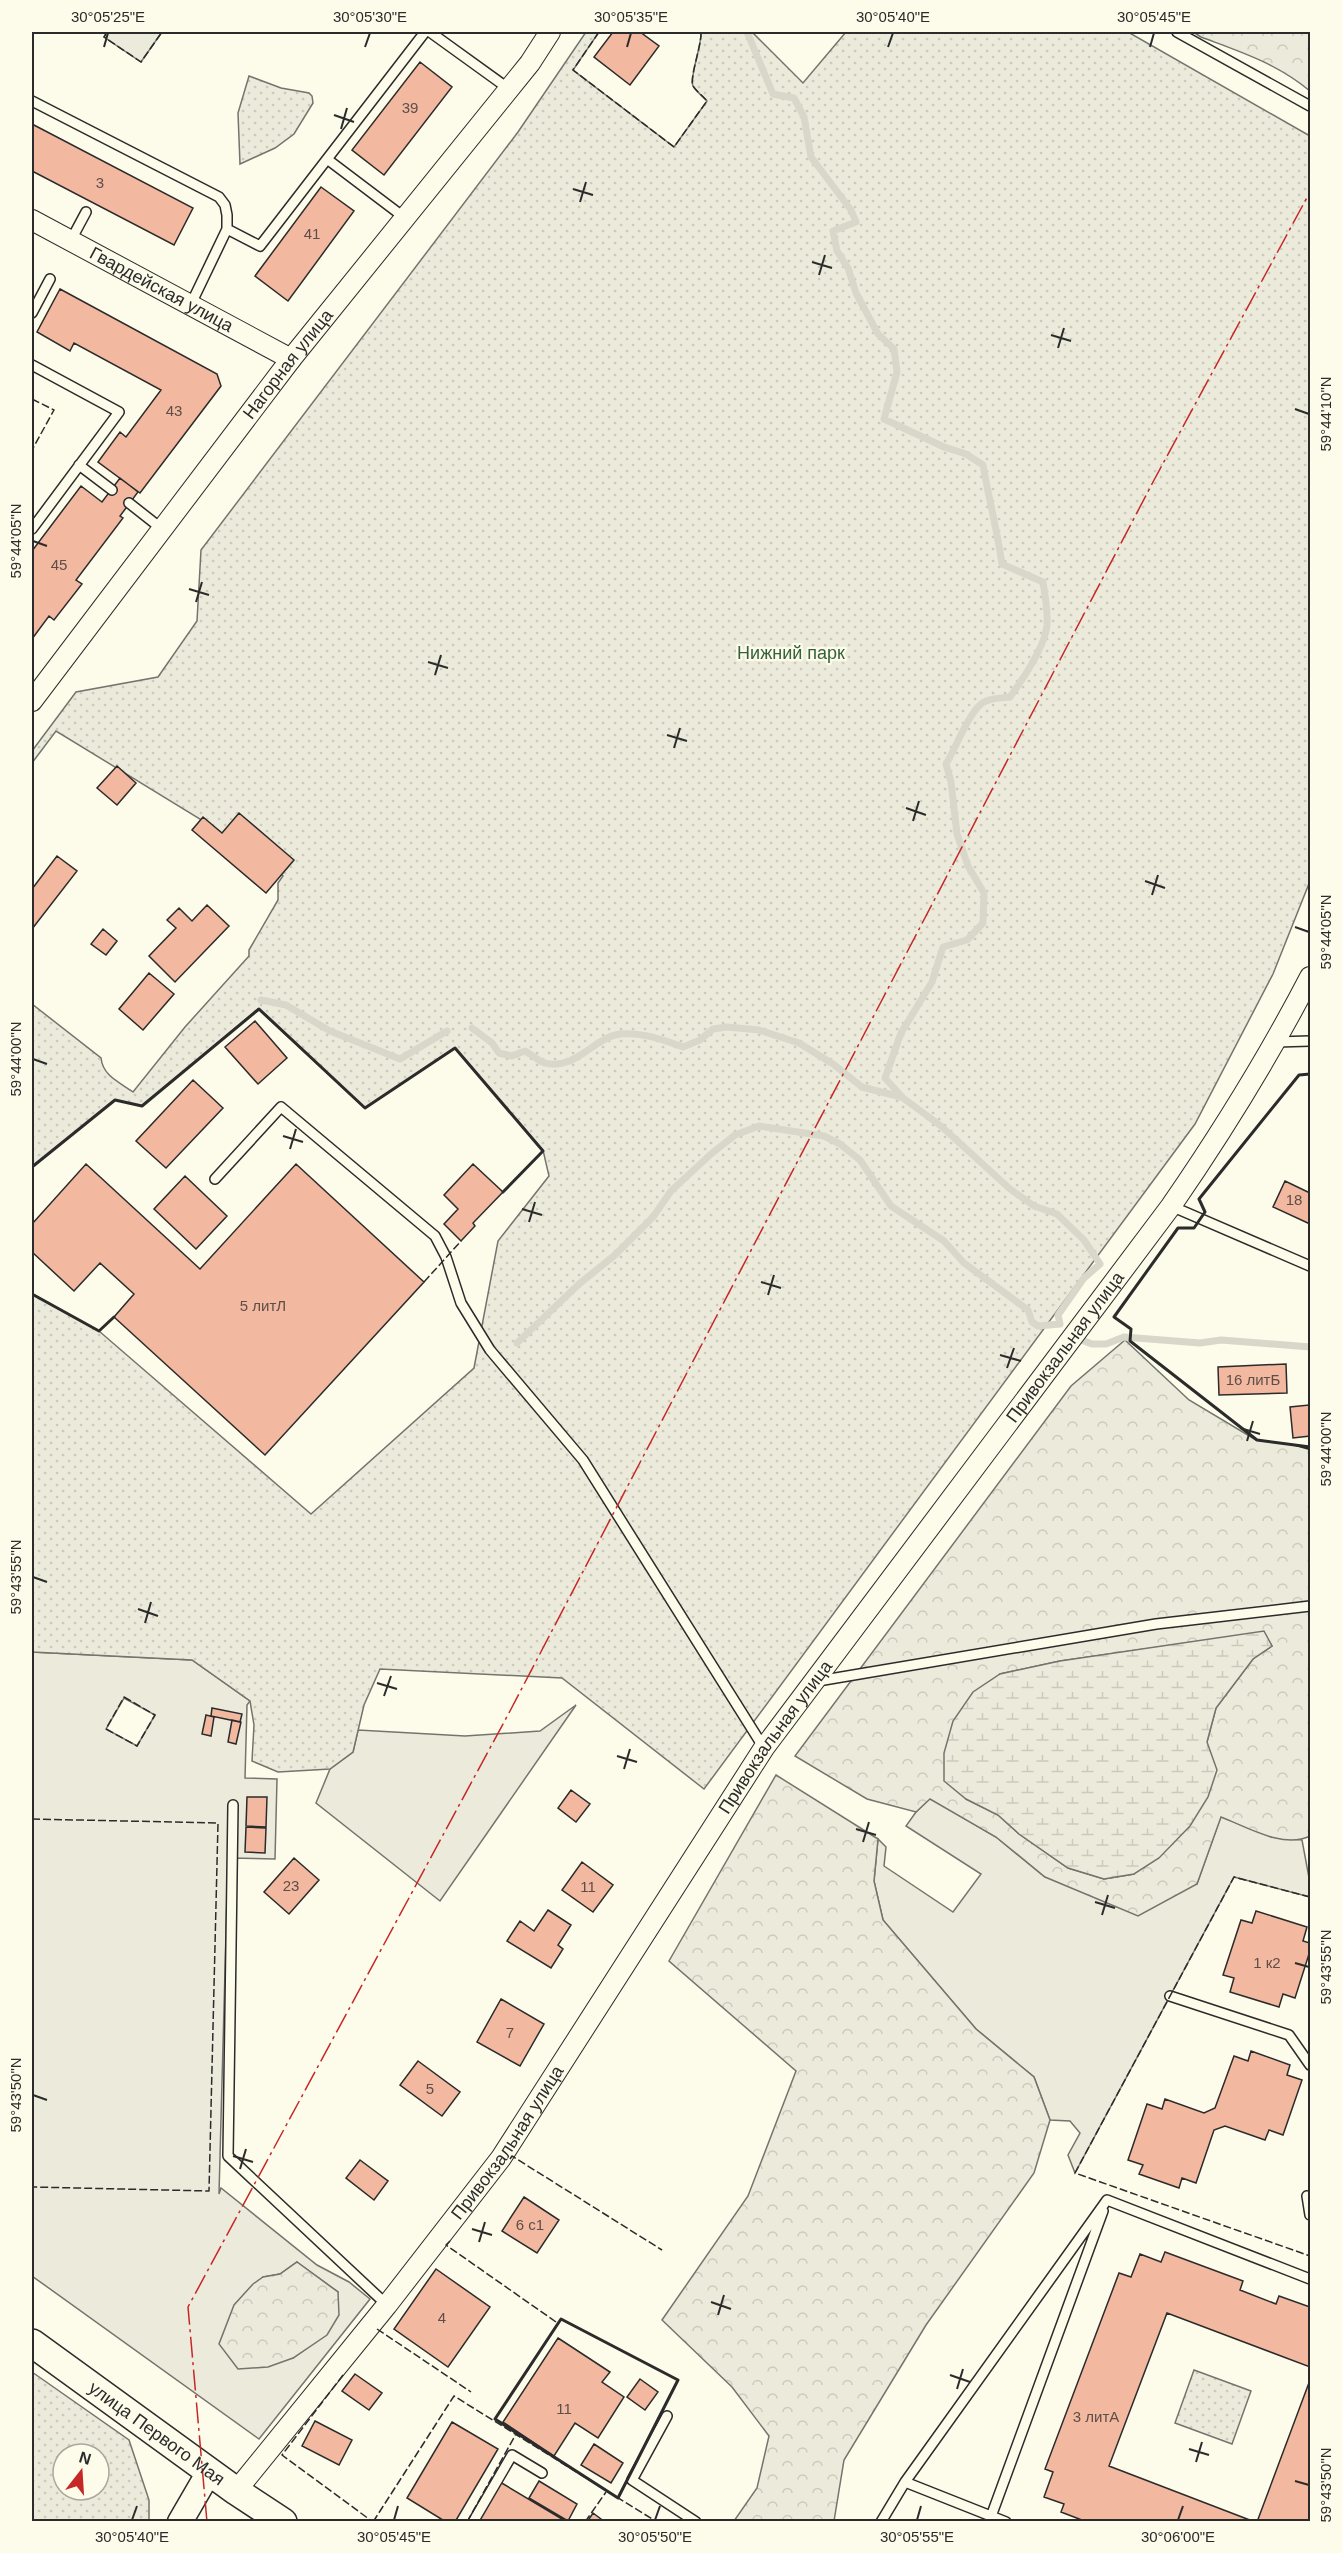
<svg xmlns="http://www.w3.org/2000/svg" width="1342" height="2553" viewBox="0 0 1342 2553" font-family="Helvetica,sans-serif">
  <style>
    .green { fill: #ecebdb; stroke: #74746e; stroke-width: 1.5; fill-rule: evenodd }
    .forest { fill: url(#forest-crowns); stroke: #74746e; stroke-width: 1.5; fill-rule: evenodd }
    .wetland { fill: url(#wetland-marsh); stroke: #74746e; stroke-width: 1.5 }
    .park { fill: url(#park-dots); stroke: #74746e; stroke-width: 1.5; fill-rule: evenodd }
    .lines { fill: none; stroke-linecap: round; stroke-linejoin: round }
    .stream { stroke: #d8d7c9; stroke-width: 7 }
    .building { fill: #f2b8a0; stroke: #2b2b2b; stroke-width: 1.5 }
    .service-casing { stroke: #2b2b2b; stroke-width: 12 }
    .minor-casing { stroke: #2b2b2b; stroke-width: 22 }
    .tertiary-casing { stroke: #2b2b2b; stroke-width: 27 }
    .secondary-casing { stroke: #2b2b2b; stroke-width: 30 }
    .service { stroke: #fdfbea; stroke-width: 9 }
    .minor { stroke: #fdfbea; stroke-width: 20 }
    .tertiary { stroke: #fdfbea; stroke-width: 24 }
    .secondary { stroke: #fdfbea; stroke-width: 27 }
    .fence { stroke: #2b2b2b; stroke-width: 1.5; stroke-dasharray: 8 3; stroke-linecap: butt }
    .wall { stroke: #2b2b2b; stroke-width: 3 }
    .power { stroke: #c62828; stroke-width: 1.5; stroke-dasharray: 21 4.5 3 4.5; stroke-linecap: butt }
    .ticks { fill: none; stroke: #2b2b2b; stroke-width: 2 }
    .labels { text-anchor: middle; stroke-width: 4.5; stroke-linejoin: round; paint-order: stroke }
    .number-label { font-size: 15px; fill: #5d4e48 }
    .street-label { font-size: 18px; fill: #2b2b2b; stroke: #fdfbea }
    .park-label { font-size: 18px; fill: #34623c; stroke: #fdfbea }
    .neatline { fill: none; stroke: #2b2b2b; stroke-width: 2 }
    .ticks-label { font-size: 15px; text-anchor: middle; fill: #2b2b2b }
  </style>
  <defs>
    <pattern id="forest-crowns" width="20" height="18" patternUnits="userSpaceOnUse" patternTransform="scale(1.5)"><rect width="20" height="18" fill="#ecebdb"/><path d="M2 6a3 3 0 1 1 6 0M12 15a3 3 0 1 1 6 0" fill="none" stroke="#cbcabc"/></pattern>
    <pattern id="wetland-marsh" width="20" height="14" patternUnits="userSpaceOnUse" patternTransform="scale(1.5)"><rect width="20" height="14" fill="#ecebdb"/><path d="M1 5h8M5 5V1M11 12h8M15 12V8" fill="none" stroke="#cbcabc"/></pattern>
    <pattern id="park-dots" width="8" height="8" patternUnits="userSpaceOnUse" patternTransform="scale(1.5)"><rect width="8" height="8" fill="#ecebdb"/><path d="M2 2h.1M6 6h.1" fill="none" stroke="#cbcabc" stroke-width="1.8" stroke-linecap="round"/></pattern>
  </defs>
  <rect width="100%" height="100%" fill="#fdfbea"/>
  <path class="green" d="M107 32H162L141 62 104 37Z
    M32 1652 192 1660 250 1701 247 1705 245 1778 277 1779 275 1859 228 1858 219 2194 221 2188 317 2265 349 2282 370 2299 259 2439 32 2276ZM124 1698 155 1715 137 1746 106 1729ZM297 2262 338 2292 307 2348 293 2358 263 2277 280 2274Z
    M576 1705 440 1901 316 1803 330 1769 353 1752 358 1730 465 1736 540 1731Z
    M930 1798 996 1837 1045 1877 1197 1884 1221 1816 1271 1837 1302 1840 1310 1883V1897L1234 1877 1075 2173 1068 2155 1080 2133 1070 2121 1050 2120 1034 2077 976 2029 883 1920 874 1881 878 1839 886 1847 884 1866 953 1912 981 1874 906 1826 916 1812Z"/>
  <path class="forest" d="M1193 32H1310V91C1276 63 1241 52 1201 37Z
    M1125 1340 1189 1400 1256 1440 1310 1447V1836C1283 1849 1247 1827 1221 1817L1197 1884 1138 1916 1045 1877 996 1837 930 1799 916 1812 867 1799 795 1756 1071 1386ZM1264 1632 1272 1646 1253 1659 1216 1708 1207 1742 1134 1874 1104 1879 1068 1868 1019 1834 998 1815 966 1799 1000 1674 1060 1661Z
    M776 1775 878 1839 874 1881 883 1920 976 2029 1034 2077 1050 2120 1034 2173 926 2325 844 2460 834 2521H734L757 2488 769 2436 732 2387 662 2320 748 2196 796 2071 669 1961Z
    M297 2262 338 2292 339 2315 327 2335 293 2358 268 2367 238 2369 219 2344 234 2305 253 2284 263 2277 280 2274Z"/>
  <path class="wetland" d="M1264 1631 1272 1646 1253 1659 1216 1708 1207 1742 1217 1770 1208 1797 1190 1826 1159 1858 1134 1874 1104 1879 1068 1868 1019 1834 998 1815 966 1799 944 1781V1753L953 1721 973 1692 1000 1674 1060 1661Z"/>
  <path class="park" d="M586 32H599L573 70 674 147 707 101C703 97 696 91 693 86 689 78 702 45 701 32H752L803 83 846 32H1128L1310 136V881L1273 974 1195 1124 704 1789 562 1678 380 1669 364 1705 353 1752 330 1769 278 1772 252 1761 254 1725 250 1701 192 1660 32 1652V1294L99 1331 311 1514 474 1368 498 1241 549 1176 543 1150 455 1048 365 1108 258 1009 142 1106 115 1100 32 1167V1004L101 1058C103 1076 119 1082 133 1092L185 1027 249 956V950L278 900V883L283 876 277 871 270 878 218 830 56 731 32 763V751L76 692 158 677 197 621 201 550 518 132Z
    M249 76 281 88 309 93 312 96 313 103 294 134 275 148 240 164 238 113Z
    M1194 2370 1251 2391 1232 2444 1175 2423Z
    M32 2372 129 2440 149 2500V2521H32ZM63 2454H99V2490H63Z"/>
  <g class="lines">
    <path class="stream" d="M261 1000 286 1005 330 1031 400 1059 447 1031
      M472 1028 492 1043 499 1053 512 1056 525 1051C531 1054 538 1061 545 1063 575 1071 593 1038 620 1034 642 1032 664 1040 683 1047L700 1040 713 1029 727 1027 759 1030 799 1043 833 1064 862 1087 901 1097
      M1084 1341 1092 1344H1106L1124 1337 1200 1343 1221 1340 1310 1347
      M517 1343 579 1284 615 1255 653 1217 671 1191 711 1154 735 1135 759 1126 824 1136 840 1144 860 1160 891 1206 944 1241 964 1263 1028 1310 1032 1322 1038 1326 1060 1324 1058 1315 1084 1278 1100 1264 1084 1240 1057 1214 1034 1206 1010 1189 941 1126 903 1098 885 1078 901 1033 932 982 943 947 967 940 983 923 984 893 968 866 957 834 951 782 946 764C956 749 970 707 986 701 993 698 1002 698 1010 697 1023 679 1045 647 1047 625 1048 610 1045 596 1043 582L1002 564C997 530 989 499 983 465L966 454 944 447 884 419 897 372 894 349 878 334 856 293 848 268 837 251 833 231 856 222 851 210 811 157 804 117 794 98 773 94 747 32"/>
  </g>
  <path class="building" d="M613 32H640L659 46 630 85 594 57Z
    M420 62 452 87 384 175 352 150Z
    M32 124 193 208 174 245 32 171Z
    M321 187 354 211 288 301 255 276Z
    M60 289 217 374 221 386 140 493 98 462 120 432 126 437 161 390 74 343 70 351 37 332Z
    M120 478 138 492 120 516 123 518 76 580 82 584 54 620 49 616 32 639V551L81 486 102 502Z
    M117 766 136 783 117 805 97 788Z
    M239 813 294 860 266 893 192 830 203 817 222 833Z
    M57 856 77 871 32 929V889Z
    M207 905 229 926 175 982 149 956 176 928 167 920 179 908 192 921Z
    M103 929 117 941 106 955 91 944Z
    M149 973 174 994 143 1030 119 1009Z
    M255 1021 287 1058 258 1084 225 1047Z
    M193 1080 223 1108 166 1168 136 1141Z
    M86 1164 200 1269 296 1164 424 1282 265 1455 114 1317 134 1294 100 1263 74 1291 32 1252V1224Z
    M473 1164 503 1192 473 1223 475 1226 461 1241 444 1224 458 1209 444 1195Z
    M185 1176 227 1216 196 1249 154 1209Z
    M1285 1181 1310 1193V1224L1273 1207Z
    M1286 1364 1287 1393 1219 1395 1218 1367Z
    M1309 1405 1310 1436 1293 1438 1290 1407Z
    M212 1708 242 1714 240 1722 211 1716Z
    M206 1715 214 1717 211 1736 202 1734Z
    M232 1720 241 1722 236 1744 228 1742Z
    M571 1790 590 1804 576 1822 558 1808Z
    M247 1797H267L266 1827 246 1826Z
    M246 1827 266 1828 265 1853 245 1852Z
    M294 1858 319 1880 289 1914 264 1892Z
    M582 1862 613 1885 593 1912 562 1890Z
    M548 1910 571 1925 558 1945 563 1949 551 1968 507 1941 520 1921 534 1931Z
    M1256 1911 1307 1927 1303 1941 1310 1943V1951L1295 1998 1283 1994 1279 2007 1230 1992 1234 1978 1223 1975 1241 1920 1252 1923Z
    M501 1999 544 2024 520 2066 477 2042Z
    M1251 2051 1290 2065 1287 2075 1302 2080 1283 2135 1269 2130 1265 2140 1225 2126 1214 2130 1196 2183 1182 2178 1179 2188 1139 2174 1143 2165 1128 2160 1147 2104 1162 2109 1165 2099 1204 2113 1215 2108 1234 2056 1248 2061Z
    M418 2061 460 2092 442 2116 400 2085Z
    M360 2160 388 2181 374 2200 346 2178Z
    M524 2197 559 2220 537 2253 502 2231Z
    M1165 2252 1243 2281 1240 2290 1276 2304 1279 2296 1310 2307V2367L1167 2313 1109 2466 1255 2522H1087L1061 2512 1064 2504 1044 2497 1053 2472 1045 2469 1119 2273 1131 2277 1140 2254 1161 2262Z
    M436 2269 490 2307 448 2367 394 2329Z
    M558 2338 610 2372 602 2382 624 2397 598 2438 575 2423 554 2456 503 2422Z
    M355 2374 382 2393 369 2410 342 2391Z
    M640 2379 658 2392 645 2410 627 2397Z
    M1310 2380V2522H1257Z
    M315 2421 352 2440 339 2465 302 2446Z
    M452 2422 498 2449 455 2522H446L407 2498Z
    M594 2444 623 2463 611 2483 581 2465Z
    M539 2481 577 2504 568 2521 529 2498Z
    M500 2482 567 2522H484L479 2518Z
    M593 2513 605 2522H587Z"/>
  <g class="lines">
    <defs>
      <path id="service" d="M430 32 509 89
        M1177 32 1310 106
        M32 101 219 197 225 205 227 215V229L191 304
        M327 159 405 218
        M227 229 260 246 425 32
        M71 240 86 212
        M32 313 50 279
        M32 365 119 412 32 529
        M79 465 112 490
        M129 503 162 529
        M1276 1042 1310 1041
        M215 1179 281 1107 435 1236 446 1257 461 1303 490 1350 583 1460 764 1748
        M1171 1206 1310 1266
        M818 1681 1156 1624 1310 1606
        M233 1805 228 2156 387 2305
        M1170 1996 1289 2035 1310 2065
        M1307 2196 1310 2215
        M667 2416 632 2480 696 2522
        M905 2482 1006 2522
        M473 2522 512 2455 542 2473
        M881 2522 905 2482 1107 2200 1310 2279
        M989 2522 1103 2211"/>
      <g id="minor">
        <path id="s1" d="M32 220 291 359"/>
        <path id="s2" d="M32 701 291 359 530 63 550 32"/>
        <path id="s3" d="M236 2491 387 2305 501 2158 764 1748 1171 1206C1222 1132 1269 1056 1310 977"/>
      </g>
      <path id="tertiary" d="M180 2522 209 2472"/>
      <g id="secondary">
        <path id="s4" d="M32 2343 236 2491 283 2522"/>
      </g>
    </defs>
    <use href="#service" class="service-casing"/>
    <use href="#minor" class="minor-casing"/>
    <use href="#tertiary" class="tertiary-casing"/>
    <use href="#secondary" class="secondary-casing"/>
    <use href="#service" class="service"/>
    <use href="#minor" class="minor"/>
    <use href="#tertiary" class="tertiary"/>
    <use href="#secondary" class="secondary"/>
    <path class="fence" d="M107 32 104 37 141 62 162 32
      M599 32 573 70 674 147 707 101C703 96 696 91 693 86 689 78 702 45 701 32
      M32 399 54 410 32 450
      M424 1282 461 1241
      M124 1697 155 1715 137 1746 106 1729Z
      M32 1819 218 1823 209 2191 32 2187
      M1310 1897 1234 1877 1075 2173 1310 2256
      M510 2159 512 2156 662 2250
      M450 2241 446 2245 556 2322
      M377 2329 471 2392
      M343 2375 282 2455 373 2522
      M373 2522 454 2396 657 2522
      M467 2522 516 2434
      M585 2522 606 2492"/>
    <path class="wall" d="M1310 1074 1299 1075 1199 1199 1205 1212 1194 1228H1178L1114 1317 1131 1329 1130 1341 1257 1440 1310 1447
      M32 1167 115 1100 142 1106 259 1009 365 1108 455 1048 543 1151 503 1192
      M32 1294 99 1331 114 1317
      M561 2319 678 2380 618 2498 495 2419Z"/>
    <path class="power" d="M207 2522 188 2307 510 1711 1153 482 1310 192"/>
  </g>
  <path class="ticks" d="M104 47 108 33M365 47 370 33M627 47 631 33M888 47 893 33M1150 47 1154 33M334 115 354 122M341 129 347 108M573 189 593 195M580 202 586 182M812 262 832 268M819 275 825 255M1051 335 1071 341M1058 348 1064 328M1295 409 1309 414M33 541 47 546M189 589 209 595M196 602 202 582M428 662 448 668M435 675 441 655M667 735 687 741M674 748 680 728M906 808 926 815M913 821 919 801M1145 881 1165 888M1152 895 1158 875M1295 927 1309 932M33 1059 47 1064M283 1136 303 1142M290 1149 296 1129M522 1209 542 1215M529 1222 535 1202M761 1282 781 1288M768 1295 774 1275M1000 1355 1021 1361M1007 1368 1014 1348M1240 1428 1260 1434M1247 1441 1253 1421M1295 1445 1309 1449M33 1577 47 1582M138 1609 158 1616M145 1623 151 1602M377 1683 397 1689M384 1696 391 1676M617 1756 637 1762M624 1769 630 1749M856 1829 876 1835M863 1842 869 1822M1095 1902 1115 1908M1102 1915 1108 1895M1295 1963 1309 1967M33 2095 47 2100M233 2156 253 2162M240 2169 246 2149M472 2229 492 2235M479 2242 485 2222M711 2302 731 2309M718 2315 724 2295M950 2375 970 2382M957 2389 963 2369M1189 2449 1209 2455M1196 2462 1202 2442M1295 2481 1309 2485M132 2520 137 2506M394 2520 398 2506M655 2520 660 2506M917 2520 921 2506M1178 2520 1183 2506"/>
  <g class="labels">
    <g class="number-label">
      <text x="410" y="113">39</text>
      <text x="100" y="188">3</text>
      <text x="312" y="239">41</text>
      <text x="174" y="416">43</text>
      <text x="59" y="570">45</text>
      <text x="1294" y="1205">18</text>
      <text x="263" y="1311">5 литЛ</text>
      <text x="1253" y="1385">16 литБ</text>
      <text x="291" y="1891">23</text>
      <text x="588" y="1892">11</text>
      <text x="1267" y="1968">1 к2</text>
      <text x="510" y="2038">7</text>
      <text x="430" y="2094">5</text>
      <text x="530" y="2230">6 с1</text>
      <text x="442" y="2323">4</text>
      <text x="564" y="2414">11</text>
      <text x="1096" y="2422">3 литА</text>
    </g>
    <g class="street-label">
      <text dy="6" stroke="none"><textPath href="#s1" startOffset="147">Гвардейская улица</textPath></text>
      <text dy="6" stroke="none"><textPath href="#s2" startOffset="423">Нагорная улица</textPath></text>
      <text dy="6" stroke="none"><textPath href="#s3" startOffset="1414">Привокзальная улица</textPath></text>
      <text dy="6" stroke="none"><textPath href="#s3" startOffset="928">Привокзальная улица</textPath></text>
      <text dy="6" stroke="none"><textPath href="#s3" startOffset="442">Привокзальная улица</textPath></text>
      <text dy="6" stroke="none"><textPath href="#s4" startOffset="154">улица Первого Мая</textPath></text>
    </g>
    <g class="park-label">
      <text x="791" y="659">Нижний парк</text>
    </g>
  </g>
  <rect width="1342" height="2553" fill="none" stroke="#fdfbea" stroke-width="66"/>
  <g transform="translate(81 2472) rotate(17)"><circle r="28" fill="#fdfbea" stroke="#a9a89e" stroke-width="1.5"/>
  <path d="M0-4.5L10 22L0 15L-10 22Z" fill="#c62828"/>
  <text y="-9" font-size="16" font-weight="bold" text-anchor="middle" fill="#2b2b2b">N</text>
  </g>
  <rect x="33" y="33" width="1276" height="2487" class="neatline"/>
  <g class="ticks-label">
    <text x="108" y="22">30°05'25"E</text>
    <text x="370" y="22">30°05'30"E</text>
    <text x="631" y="22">30°05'35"E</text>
    <text x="893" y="22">30°05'40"E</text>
    <text x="1154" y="22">30°05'45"E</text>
    <text transform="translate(1326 414) rotate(-90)" y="5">59°44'10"N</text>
    <text transform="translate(16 541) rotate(-90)" y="5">59°44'05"N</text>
    <text transform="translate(1326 932) rotate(-90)" y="5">59°44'05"N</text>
    <text transform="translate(16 1059) rotate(-90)" y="5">59°44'00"N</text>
    <text transform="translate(1326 1449) rotate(-90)" y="5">59°44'00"N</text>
    <text transform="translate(16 1577) rotate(-90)" y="5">59°43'55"N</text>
    <text transform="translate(1326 1967) rotate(-90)" y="5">59°43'55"N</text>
    <text transform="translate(16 2095) rotate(-90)" y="5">59°43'50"N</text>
    <text transform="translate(1326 2485) rotate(-90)" y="5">59°43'50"N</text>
    <text x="132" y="2542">30°05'40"E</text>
    <text x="394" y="2542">30°05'45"E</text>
    <text x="655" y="2542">30°05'50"E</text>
    <text x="917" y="2542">30°05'55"E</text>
    <text x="1178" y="2542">30°06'00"E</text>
  </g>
</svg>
